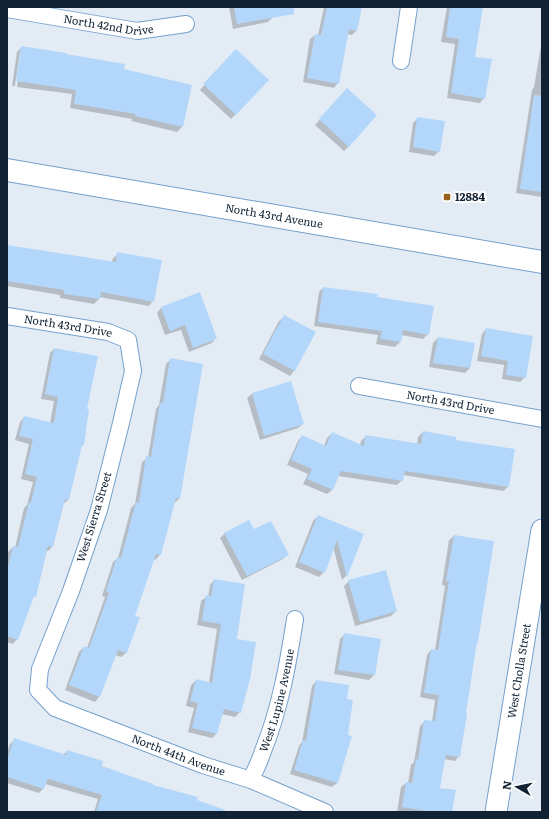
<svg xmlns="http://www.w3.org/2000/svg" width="549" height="819" viewBox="0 0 549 819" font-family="Literata,serif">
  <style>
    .shadow { fill: #0003 }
    .building { fill: #b3d7fb }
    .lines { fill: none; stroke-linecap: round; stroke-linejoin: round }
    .minor-casing { stroke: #74a0cc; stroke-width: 18 }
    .tertiary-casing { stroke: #74a0cc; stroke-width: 23 }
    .secondary-casing { stroke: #74a0cc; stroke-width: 24 }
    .minor { stroke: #fff; stroke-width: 16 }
    .tertiary { stroke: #fff; stroke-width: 21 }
    .secondary { stroke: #fff; stroke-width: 22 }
    .poi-dot { fill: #976119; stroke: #fff; stroke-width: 1.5 }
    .labels { text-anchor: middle; stroke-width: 4; stroke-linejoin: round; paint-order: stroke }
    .street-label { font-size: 11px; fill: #102233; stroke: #fff }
    .poi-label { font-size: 11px; font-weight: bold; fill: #102233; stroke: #fff; text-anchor: start }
  </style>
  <rect width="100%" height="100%" fill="#e3ecf5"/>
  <path class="shadow" d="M229 7H270L272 18 268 22 233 29Z
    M324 7H361L357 30 352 35 347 34 338 83 334 88 303 82 310 39 315 35H318Z
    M447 7H482L474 58 484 98 480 103 447 98 455 44 441 42Z
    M542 40V197L516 193 532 90 534 87Z
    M22 47 65 55 123 70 191 86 182 127 177 132 131 121 132 119 70 108 72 94 17 87 22 51H20L15 86H12L17 52Z
    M231 55 236 114 231 119 200 90Z
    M343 94 349 146 344 151 315 125Z
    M418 118 439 151 434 156 409 152 413 123Z
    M7 246 112 262 113 258 118 254 153 301 149 306 99 297V299L94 304 60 298V295L7 286Z
    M323 288 376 298 428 334 423 339 401 335 400 342 395 347 376 344 378 335 314 326 319 292Z
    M161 308 216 338 212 343 189 352 181 330 165 335 157 313Z
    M284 317 314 333 294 371 290 376 259 359 279 321Z
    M486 329 525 377 520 382 502 379 504 365 477 361 482 334Z
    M438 338 473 344 470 368 465 373 429 367 433 343Z
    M54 349 86 410 83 445 81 447 68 500 63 504 53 546 48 551H46L35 596 32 599 17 639 13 644 7 642V557L8 552 13 547 15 548 24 508 27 505 33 482 21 479 29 444 15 440 20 422 24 417 50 423 54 401 41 399 50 353Z
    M171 359 179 499 174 503H173L160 555 155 560 153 559 134 616 126 653 121 657 115 655 99 697 95 702 65 690 79 652 84 647 87 648 105 597 102 596 113 562 118 558 131 508 135 504 142 462 147 458H148L156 409 159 405 166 364Z
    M291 383 303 424 298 428 260 440 247 398 252 394Z
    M423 432 454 441 508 487 503 491 403 475 402 480 397 485 338 476 332 490 327 494 303 484 308 474 287 465 298 441 302 436 324 446 327 438 332 433 360 445 361 441 366 436 417 444 418 437Z
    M318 516 363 534 346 576 342 580 333 547 324 572 319 577 295 567 313 521Z
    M254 531 287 555 283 559 242 580 220 538 225 533Z
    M454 536 476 643 459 756 455 761 444 759 439 789 451 812H397L401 787 406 783H408L411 765 414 762 420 726 425 721 432 722 435 700 420 697 427 655 431 650H435L445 586 442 585 449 540Z
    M214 580 235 640 240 712 235 717 222 714 216 734 212 738 188 732 194 708 186 706 191 685 196 680 209 683 217 629 197 625 201 601 206 597H208L210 585Z
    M349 581 396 611 391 616 355 626 344 586Z
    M345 634 374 675 369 680 334 674 340 639Z
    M316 681 346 700 337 783 332 787 290 774 299 746 302 742 312 686Z
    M15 739 63 755 67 751 100 767 226 812H94L98 799 45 784 43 789 39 793 7 783V753L10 744Z"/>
  <path class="building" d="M234 7H294V14L237 24Z
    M327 7H362L357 31 349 29 339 84 307 78 315 34 321 35Z
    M450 7H483L475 57 492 59 485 99 451 93 459 39 446 37Z
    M21 46 66 53V54L125 64 124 69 192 85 183 127 135 116 136 114 74 104 76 90 16 81Z
    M236 49 269 80 236 115 203 84Z
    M347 88 377 115 349 147 319 119Z
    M534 95 542 96V192L520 189Z
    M417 117 445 121 440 152 413 147Z
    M7 245 116 262 117 252 162 260 154 302 101 292 100 299 64 294V290L7 281Z
    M323 287 378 294 377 297 434 306 429 335 403 330 401 342 380 339 382 331 318 322Z
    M200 292 217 339 193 348 185 325 170 331 161 307Z
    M284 315 316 332 295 371 263 354Z
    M486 328 533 336 526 378 506 375 508 361 481 356Z
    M438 337 475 343 470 368 433 363Z
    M54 348 98 356 87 409H89L84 445H82L69 500 65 499 53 547 48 546 36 597 34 596 18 640 7 636V570L13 546 18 547 29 502 31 503 37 477 25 474 33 439 19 436 24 416 54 423 58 397 45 394Z
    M170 358 203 364 180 499 176 498 161 555 156 554 135 616 140 617 127 653 118 650 100 697 69 685 84 646 89 648 109 593 106 591 117 557 121 558 136 502 139 503 146 456 151 457 160 403H163Z
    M291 381 304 424 264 436 252 393Z
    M423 431 456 437V440L515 449 509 487 405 471 403 481 341 471 333 490 307 479 312 469 291 460 302 435 326 446 332 432 364 446 365 435 421 444Z
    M318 515 364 534 347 577 337 540 325 573 299 562Z
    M249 520 254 529 271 521 289 555 247 576 224 533Z
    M454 535 494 541 478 642H477L466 713 467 714 460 757 446 755 440 788 456 790 452 812H432L402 807 406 782 412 783 416 759 418 760 424 720 435 721 439 695 424 693 431 649 438 650 449 581H446Z
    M386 570 397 611 360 622 348 580Z
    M214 579 245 584 237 639 256 642 250 679 241 713 224 709 217 734 192 728 198 703 190 701 196 679 212 683 221 624 202 621 206 595 211 596Z
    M344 633 381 639 375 675 338 670Z
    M316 680 349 685 347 699 353 700 348 735 352 736 338 783 294 770 303 740 306 741Z
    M14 738 66 755 67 750 103 761 102 766 153 784V785L198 797 197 800 225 810V812H96L102 795 48 779 44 789 7 777V760Z"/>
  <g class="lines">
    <defs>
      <g id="minor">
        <path id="s1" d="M7 9 137 31 186 24"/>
        <path d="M401 61 409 7"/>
        <path id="s2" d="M7 316 108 332 128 340 133 371 121 423 99 510 71 591 40 669 38 690 55 708 203 765 251 780 325 812"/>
        <path id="s3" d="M359 386 542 419"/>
        <path id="s4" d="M251 780C255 770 260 761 263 751 280 709 288 664 295 619"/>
      </g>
      <g id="tertiary">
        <path id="s5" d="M496 812 542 530"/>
      </g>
      <g id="secondary">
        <path id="s6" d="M7 170 542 262"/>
      </g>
    </defs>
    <use href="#minor" class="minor-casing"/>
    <use href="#tertiary" class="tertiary-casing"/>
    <use href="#secondary" class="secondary-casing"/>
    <use href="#minor" class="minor"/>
    <use href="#tertiary" class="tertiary"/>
    <use href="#secondary" class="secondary"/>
  </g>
  <rect class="poi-dot" x="443" y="193" width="8" height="8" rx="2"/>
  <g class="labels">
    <g class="street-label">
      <text dy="4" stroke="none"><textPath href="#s1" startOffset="103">North 42nd Drive</textPath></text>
      <text dy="4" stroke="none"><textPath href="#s6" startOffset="271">North 43rd Avenue</textPath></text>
      <text dy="4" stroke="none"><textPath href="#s2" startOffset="62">North 43rd Drive</textPath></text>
      <text dy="4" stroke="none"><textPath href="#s3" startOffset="93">North 43rd Drive</textPath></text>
      <text transform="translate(94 517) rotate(-73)" y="4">West Sierra Street</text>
      <text dy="4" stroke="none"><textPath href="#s5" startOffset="143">West Cholla Street</textPath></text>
      <text dy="4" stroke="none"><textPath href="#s4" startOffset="84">West Lupine Avenue</textPath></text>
      <text dy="4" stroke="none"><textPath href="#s2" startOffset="646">North 44th Avenue</textPath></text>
    </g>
    <g class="poi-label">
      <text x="455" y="201">12884</text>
    </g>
  </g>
  <rect width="549" height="819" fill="none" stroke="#102233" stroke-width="16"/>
  <g transform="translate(517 787) rotate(279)" stroke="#ffffff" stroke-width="3" paint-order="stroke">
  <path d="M0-3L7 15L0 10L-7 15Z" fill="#102233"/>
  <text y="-6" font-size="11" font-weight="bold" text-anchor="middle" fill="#102233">N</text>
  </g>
</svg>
